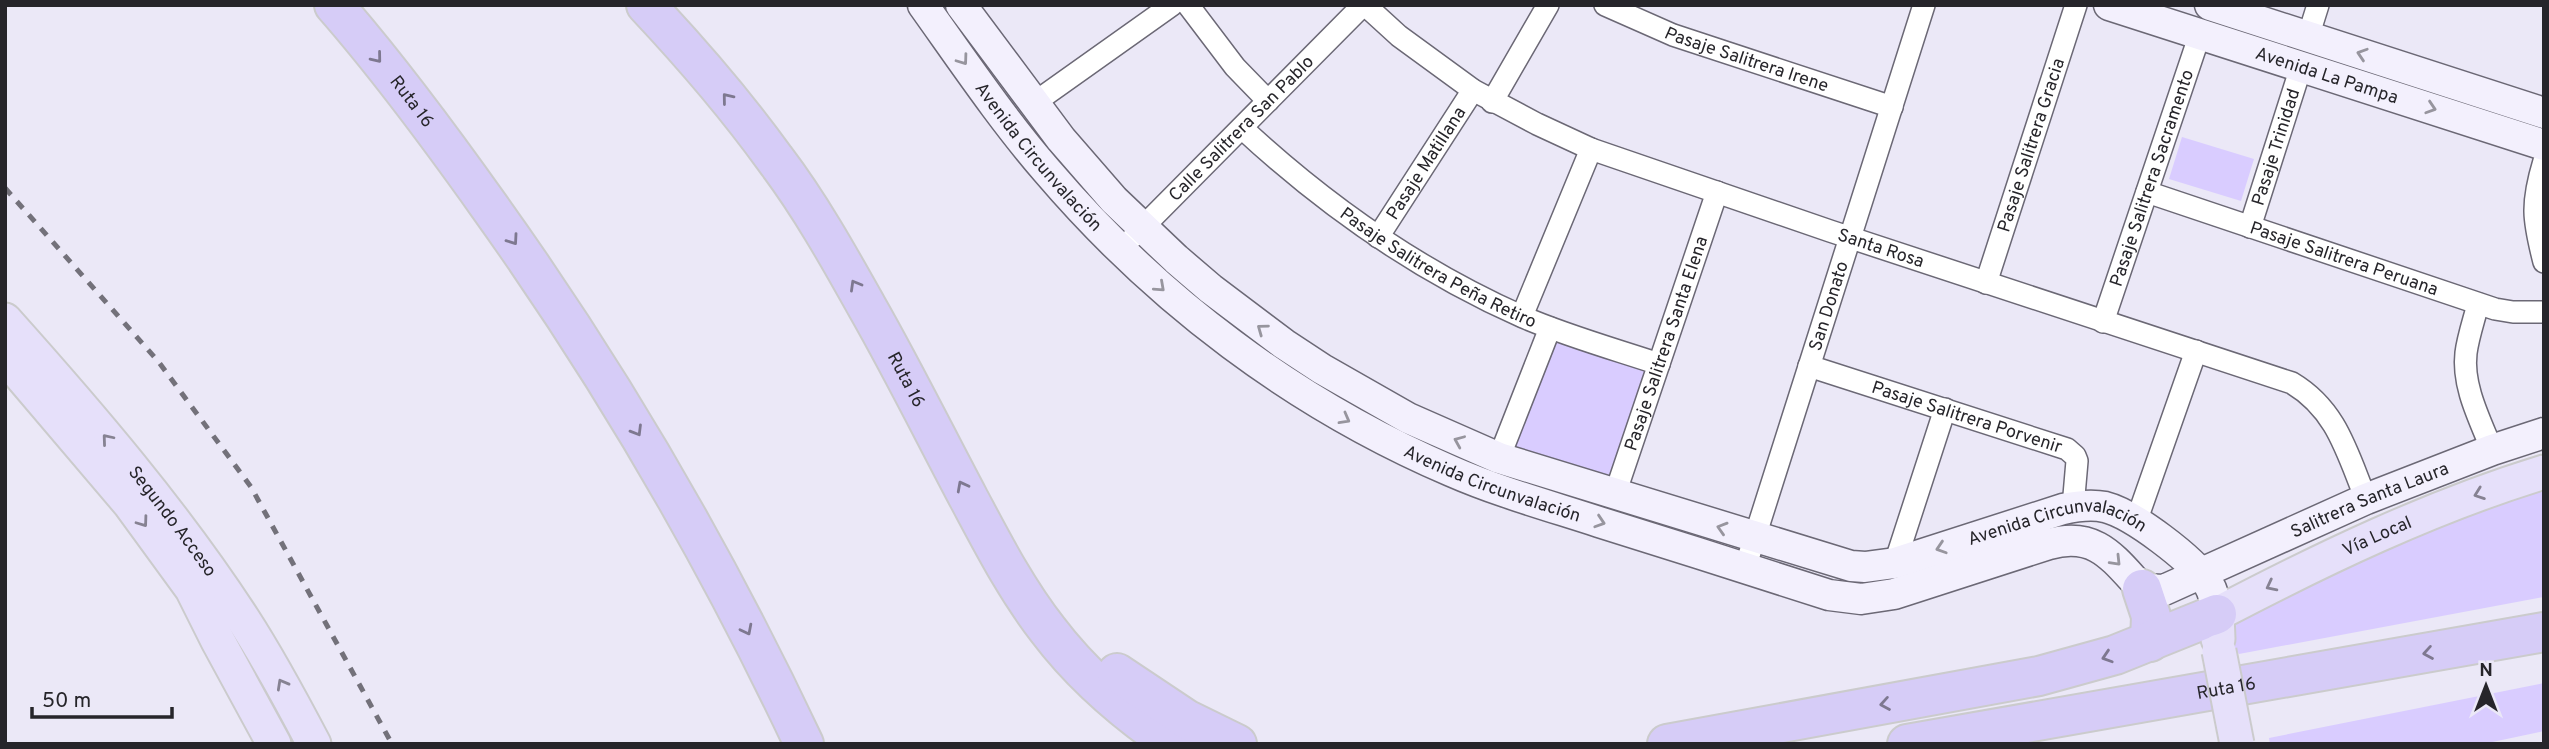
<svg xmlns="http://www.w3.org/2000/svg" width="2549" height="749" viewBox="0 0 2549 749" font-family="Overpass,sans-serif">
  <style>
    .green { fill: #d9ccff }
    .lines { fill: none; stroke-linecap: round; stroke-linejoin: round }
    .street-casing { stroke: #6b6875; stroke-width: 24 }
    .secondary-casing { stroke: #6b6875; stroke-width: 33 }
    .primary-casing { stroke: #cbcbcc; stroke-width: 37 }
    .highway-casing { stroke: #cbcbcc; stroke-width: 42 }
    .street { stroke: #fff; stroke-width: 21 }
    .secondary { stroke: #f3f0fd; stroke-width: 30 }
    .primary { stroke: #e6e0fa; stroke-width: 33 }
    .highway { stroke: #d6ccf7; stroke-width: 38 }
    .rail { stroke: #73717a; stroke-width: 5; stroke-dasharray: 9 9; stroke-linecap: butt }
    .primary-bridge-casing { stroke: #cbcbcc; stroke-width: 37; stroke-linecap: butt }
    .primary-bridge { stroke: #e6e0fa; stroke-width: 33 }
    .oneway { stroke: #97959e }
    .oneway2 { stroke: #7e7890 }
    .oneway3 { stroke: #868292 }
    .labels { text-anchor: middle; stroke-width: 6; stroke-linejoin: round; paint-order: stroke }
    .street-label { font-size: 18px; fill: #26252a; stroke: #ebe8f7 }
  </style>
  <rect width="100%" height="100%" fill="#ebe8f7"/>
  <path class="green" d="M2182 137 2254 159 2241 201 2169 179Z
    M1560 339 1641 363 1648 376 1613 480 1513 453 1510 444 1551 343Z
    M2544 489V597L2239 654 2228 637 2240 619 2284 593 2489 506Z
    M2544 683V731L2483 744H2270L2269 738Z"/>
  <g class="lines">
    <defs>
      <g id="street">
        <path d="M1188 5 1235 67 1268 101"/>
        <path id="s1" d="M1365 5 1399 36 1473 90 1537 124 1591 149 1830 231 2292 383C2337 410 2347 453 2366 499"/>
        <path id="s2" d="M1605 5 1673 35 1892 107"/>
        <path d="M2308 37 2318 5"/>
        <path d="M1492 102 1548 5"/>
        <path d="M1034 103 1172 5"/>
        <path id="s3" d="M1242 128C1325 205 1419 271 1523 317 1567 336 1614 349 1659 364"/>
        <path d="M2544 161C2531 204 2533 219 2544 262"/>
        <path id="s4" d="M2147 192 2495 309 2513 312H2544"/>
        <path id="s5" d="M2250 227 2301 67"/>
        <path id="s6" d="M1134 236 1363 5"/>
        <path id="s7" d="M1378 237 1473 90"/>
        <path id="s8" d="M1986 283 2076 5"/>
        <path d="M2478 304C2474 320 2468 337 2466 353 2462 386 2480 420 2492 450"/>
        <path d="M1522 316 1591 149"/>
        <path id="s9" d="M2103 322 2200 34"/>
        <path id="s10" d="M1809 366 2067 449 2075 456 2077 461 2073 507"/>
        <path d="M1499 458 1550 328"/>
        <path id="s11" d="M1615 494 1717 192"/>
        <path d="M2136 522 2196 351"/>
        <path d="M1895 563 1945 409"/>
        <path id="s12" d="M1745 568 1924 5"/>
      </g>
      <g id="secondary">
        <path id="s13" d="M923 5C963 61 1002 119 1047 171 1157 300 1295 404 1451 471 1499 492 1550 506 1599 522 1676 546 1752 570 1829 595L1861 599 1894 594 2049 544C2096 531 2113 558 2142 589L2164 590 2366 499 2492 450 2544 433"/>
        <path id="s14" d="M961 5 1061 139 1114 200 1176 259 1211 289 1284 344 1322 369 1408 418 1499 458 1851 566 1865 567 1895 563 2063 509C2077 506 2091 504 2105 507 2133 514 2192 559 2208 583 2214 593 2216 603 2217 614"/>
        <path id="s15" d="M2109 5 2544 145"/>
        <path d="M2210 5 2544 113"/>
      </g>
      <g id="primary">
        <path id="s16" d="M5 320C90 415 174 513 243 619 269 659 292 702 314 744"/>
        <path d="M5 357 130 504 192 589 218 641 274 744"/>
        <path id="s17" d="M2218 639 2217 614C2322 559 2430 507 2544 472"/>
      </g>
      <g id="highway">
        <path id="s18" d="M334 5C390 69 440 137 489 206 610 375 715 555 804 744"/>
        <path id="s19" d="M646 5C692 54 736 105 775 159 810 205 839 257 867 307 903 370 935 435 969 499 993 544 1016 589 1048 630 1082 675 1125 712 1172 744"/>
        <path d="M2142 589 2151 616 2150 642"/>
        <path d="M1117 673 1186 719 1237 744"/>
        <path d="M1667 744 2039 676 2115 655 2217 614"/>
        <path id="s20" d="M1907 744 2544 632"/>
      </g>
    </defs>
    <use href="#street" class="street-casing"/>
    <use href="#secondary" class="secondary-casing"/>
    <use href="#primary" class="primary-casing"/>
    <use href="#highway" class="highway-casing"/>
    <use href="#street" class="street"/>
    <use href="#secondary" class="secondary"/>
    <use href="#primary" class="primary"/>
    <use href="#highway" class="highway"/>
    <path class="rail" d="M5 188 158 361 251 487 392 744"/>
    <defs>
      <path id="primary-bridge" d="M2219 651 2237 744"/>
    </defs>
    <use href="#primary-bridge" class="primary-bridge-casing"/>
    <use href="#primary-bridge" class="primary-bridge"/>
  </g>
  <defs><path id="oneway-chevron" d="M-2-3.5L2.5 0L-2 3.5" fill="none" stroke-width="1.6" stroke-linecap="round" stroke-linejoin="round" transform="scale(1.75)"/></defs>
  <g class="oneway">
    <use href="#oneway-chevron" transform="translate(2362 54) rotate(-162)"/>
    <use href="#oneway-chevron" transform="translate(963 60) rotate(54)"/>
    <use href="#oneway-chevron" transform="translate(2431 108) rotate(18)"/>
    <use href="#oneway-chevron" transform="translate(1160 287) rotate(42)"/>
    <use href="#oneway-chevron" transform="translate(1262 329) rotate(-144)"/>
    <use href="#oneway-chevron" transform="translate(1345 419) rotate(29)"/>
    <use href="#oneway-chevron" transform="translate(1459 441) rotate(-157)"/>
    <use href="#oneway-chevron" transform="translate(1600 522) rotate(18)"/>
    <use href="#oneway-chevron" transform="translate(1722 528) rotate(-163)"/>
    <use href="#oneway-chevron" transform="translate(1941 548) rotate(162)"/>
    <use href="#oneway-chevron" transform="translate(2116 561) rotate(46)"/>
  </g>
  <g class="oneway2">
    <use href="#oneway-chevron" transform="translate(377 58) rotate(51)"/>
    <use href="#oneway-chevron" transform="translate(727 98) rotate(-129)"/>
    <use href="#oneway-chevron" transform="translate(513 240) rotate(55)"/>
    <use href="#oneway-chevron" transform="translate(855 285) rotate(-120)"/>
    <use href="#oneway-chevron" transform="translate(637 431) rotate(59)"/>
    <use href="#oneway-chevron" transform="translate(962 486) rotate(-118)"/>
    <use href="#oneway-chevron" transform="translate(747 630) rotate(63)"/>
    <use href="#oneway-chevron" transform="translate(2428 653) rotate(170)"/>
    <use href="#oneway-chevron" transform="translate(2107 657) rotate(162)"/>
    <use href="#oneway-chevron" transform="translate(1885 704) rotate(170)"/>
  </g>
  <g class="oneway3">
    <use href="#oneway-chevron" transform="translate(107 439) rotate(-130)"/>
    <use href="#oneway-chevron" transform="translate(2479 494) rotate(160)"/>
    <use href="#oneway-chevron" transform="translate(143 522) rotate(54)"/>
    <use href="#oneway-chevron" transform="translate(2271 586) rotate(153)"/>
    <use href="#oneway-chevron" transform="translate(282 684) rotate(-119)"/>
  </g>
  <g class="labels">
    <g class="street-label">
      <text dy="6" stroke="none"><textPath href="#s2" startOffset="152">Pasaje Salitrera Irene</textPath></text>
      <text dy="6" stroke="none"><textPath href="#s15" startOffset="229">Avenida La Pampa</textPath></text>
      <text dy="6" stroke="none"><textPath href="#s18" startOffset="124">Ruta 16</textPath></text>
      <text dy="6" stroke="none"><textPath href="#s6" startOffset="152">Calle Salitrera San Pablo</textPath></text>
      <text dy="6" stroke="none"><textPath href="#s8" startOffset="145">Pasaje Salitrera Gracia</textPath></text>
      <text dy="6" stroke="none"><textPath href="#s5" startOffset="84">Pasaje Trinidad</textPath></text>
      <text dy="6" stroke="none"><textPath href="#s13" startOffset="191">Avenida Circunvalación</textPath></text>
      <text dy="6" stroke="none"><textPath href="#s7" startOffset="88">Pasaje Matillana</textPath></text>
      <text dy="6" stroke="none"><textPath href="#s9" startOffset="152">Pasaje Salitrera Sacramento</textPath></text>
      <text dy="6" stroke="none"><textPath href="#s1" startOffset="576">Santa Rosa</textPath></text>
      <text dy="6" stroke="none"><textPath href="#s4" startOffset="208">Pasaje Salitrera Peruana</textPath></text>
      <text dy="6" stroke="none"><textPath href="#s3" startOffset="242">Pasaje Salitrera Peña Retiro</textPath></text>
      <text dy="6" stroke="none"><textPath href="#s12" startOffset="275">San Donato</textPath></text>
      <text dy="6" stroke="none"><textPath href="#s11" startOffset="159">Pasaje Salitrera Santa Elena</textPath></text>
      <text dy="6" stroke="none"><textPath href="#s19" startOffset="458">Ruta 16</textPath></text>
      <text dy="6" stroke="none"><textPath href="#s10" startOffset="166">Pasaje Salitrera Porvenir</textPath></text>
      <text dy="6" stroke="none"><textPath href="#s13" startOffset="758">Avenida Circunvalación</textPath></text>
      <text dy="6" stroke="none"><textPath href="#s13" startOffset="1699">Salitrera Santa Laura</textPath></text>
      <text dy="6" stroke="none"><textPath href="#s16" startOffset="262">Segundo Acceso</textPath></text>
      <text dy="6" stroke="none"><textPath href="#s17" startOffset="203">Vía Local</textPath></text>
      <text dy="6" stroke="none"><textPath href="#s14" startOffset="1298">Avenida Circunvalación</textPath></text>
      <text dy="6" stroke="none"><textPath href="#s20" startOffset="324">Ruta 16</textPath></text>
    </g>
  </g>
  <rect width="2549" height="749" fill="none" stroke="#26252a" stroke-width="14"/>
  <g transform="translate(2486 686)" stroke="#ebe8f7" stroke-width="5" paint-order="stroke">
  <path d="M0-5L12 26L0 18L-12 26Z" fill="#26252a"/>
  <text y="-10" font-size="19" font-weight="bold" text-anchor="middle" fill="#26252a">N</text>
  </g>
  <path d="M32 707v10h140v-10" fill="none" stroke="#26252a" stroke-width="3.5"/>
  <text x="42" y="707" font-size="21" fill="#26252a" stroke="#ebe8f7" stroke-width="5" paint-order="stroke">50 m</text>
</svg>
